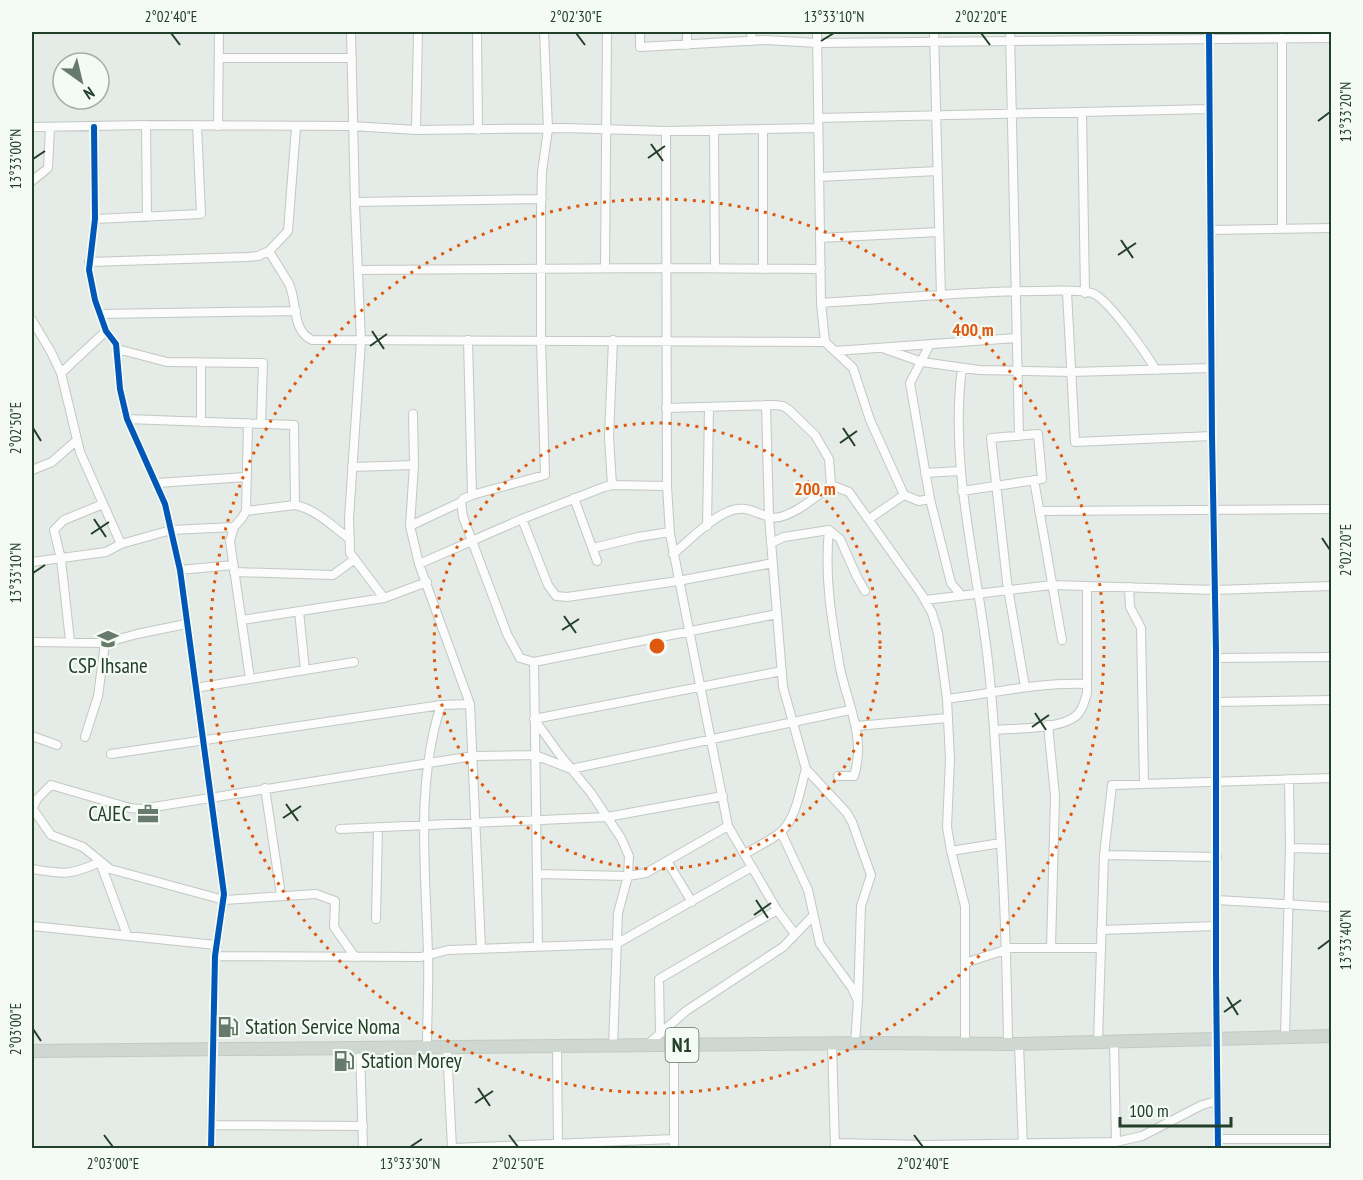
<svg xmlns="http://www.w3.org/2000/svg" width="1363" height="1180" viewBox="0 0 1363 1180" font-family="'PT Sans Narrow',sans-serif">
  <style>
    .lines { fill: none; stroke-linecap: round; stroke-linejoin: round }
    .street-casing { stroke: #c2c8c3; stroke-width: 10 }
    .primary-casing { stroke: #c1cac3; stroke-width: 14 }
    .street { stroke: #fbfcfb; stroke-width: 8 }
    .primary { stroke: #ced7d1; stroke-width: 12 }
    .cycleway-casing { stroke: #f4faf4; stroke-width: 10 }
    .cycleway { stroke: #0057b8; stroke-width: 6 }
    .ticks { fill: none; stroke: #223f29; stroke-width: 2 }
    .ring { fill: none; stroke: #de580d; stroke-width: 3; stroke-dasharray: 3 6 }
    .labels { text-anchor: middle; stroke-width: 4.5; stroke-linejoin: round; paint-order: stroke }
    .shield { fill: #f4faf4; stroke: #617766; stroke-width: 1.5 }
    .shield-label { font-size: 20px; font-weight: bold; fill: #223f29 }
    .poi-label { font-size: 21px; fill: #223f29; stroke: #f4faf4; text-anchor: start }
    .centre { fill: #de580d; stroke: #f4faf4; stroke-width: 3 }
    .ring-label { font-size: 18px; text-anchor: middle; font-weight: bold; fill: #de580d; stroke: #f4faf4; stroke-width: 4.5; stroke-linejoin: round; paint-order: stroke }
    .neatline { fill: none; stroke: #223f29; stroke-width: 2 }
    .ticks-label { font-size: 15px; text-anchor: middle; fill: #223f29 }
  </style>
  <rect width="100%" height="100%" fill="#e5ebe6"/>
  <g class="lines">
    <defs>
      <path id="street" d="M351 32 355 205 361 341 349 518 350 553 384 598
        M477 32 478 130
        M544 32 548 129 542 172 541 209V340L545 475 472 495 463 499 461 502 463 517 507 634 520 658 534 662 777 614
        M640 32V47L766 40 817 43 1332 38
        M751 32 752 41
        M817 32 821 303 825 342 853 368 870 420 904 495 919 501 930 499
        M934 32 941 296
        M1010 32 1019 436
        M1209 32 1212 436 1216 651V974L1218 1148
        M1282 38V229
        M687 45V32
        M219 58H352
        M1082 112 1085 293
        M818 118 1210 109
        M146 125 147 217
        M218 126 219 32
        M32 127 146 125 352 126 416 130 564 128 666 131 818 128
        M94 127 95 219 89 270 95 300 106 331 116 344 120 389 127 419 165 504 180 570 224 894 215 956 211 1148
        M416 130 418 32
        M666 131 667 486 670 534 728 826 777 910 795 934
        M714 131 715 268
        M819 177 937 171
        M32 181 48 168 50 127
        M355 202 542 199
        M95 219 201 214 197 126
        M1211 230 1332 228
        M820 238 939 232
        M269 251C275 262 283 273 289 284 298 303 291 330 312 340L825 342
        M89 262 247 257 258 256 269 251 288 231 296 127
        M605 268 607 32
        M763 269V130
        M358 270 666 268 821 269
        M1067 292 1075 442 1212 436
        M821 303C893 299 965 291 1037 291 1053 291 1077 289 1092 293 1108 298 1147 355 1156 370
        M100 314 296 311
        M32 320 51 352 61 373 80 452 121 544
        M468 340 472 495
        M929 346 910 383 930 499 951 583 961 595
        M117 349 167 362 263 363 261 423
        M885 349 922 362 979 370 1071 372 1212 368
        M835 351 1016 338
        M962 368C949 466 977 564 988 661 995 722 997 782 1001 843 1005 910 1007 976 1008 1043
        M61 373 106 331
        M766 405 769 517 783 687 806 769 847 813 852 822 871 875 861 906 858 1001
        M666 408 775 405 783 406 788 409 815 435 829 459 831 485 849 492 922 595 932 613 938 633 947 699 950 759 947 827 951 851 965 906V1043
        M413 414 414 465 410 526 419 564 470 704 481 948
        M127 419 294 425 295 505
        M201 422V363
        M248 423 246 511 242 518 234 527 230 541 250 679
        M352 467 414 465
        M32 470 52 462 77 440
        M925 473 960 471
        M1034 480 1062 640
        M157 483 246 477
        M612 485 609 437 613 340
        M962 491C988 487 1015 483 1042 479L1038 434 991 438 1007 582 1009 594 1025 687
        M574 498 597 561
        M246 511 295 505C316 509 333 527 350 539
        M1039 511 1332 509
        M522 519 548 585 556 596 567 597 678 581 773 563
        M869 519 904 495
        M410 526 461 502
        M707 526 709 407
        M829 530C824 577 832 622 840 668 848 706 866 737 854 776H838
        M829 530 840 539 857 577 865 591
        M771 543 784 537 829 530
        M593 548 638 537 670 532
        M673 554C690 540 717 511 738 509 749 507 760 515 770 517 787 522 818 495 831 485
        M32 562 106 552 121 544 171 530 234 527
        M419 564 522 519 604 487 612 485 667 486
        M180 570 233 565
        M234 572 333 575 355 559
        M1129 587 1130 607 1141 628 1144 784
        M925 600 1052 585 1215 590 1332 586
        M299 611 305 670
        M242 620 384 598 427 582
        M70 641 61 559 54 530 64 520 103 504
        M32 642 105 643 137 634 186 624
        M1216 658 1332 657
        M534 662 538 946
        M195 688 354 662
        M947 699C994 693 1040 682 1087 684
        M1217 702 1332 700
        M1048 725 1055 796 1051 948
        M856 726 948 718
        M995 730C1016 728 1063 730 1078 714 1083 708 1085 701 1087 693V586
        M32 736 57 745
        M85 737 98 696 105 643
        M111 754 441 705 470 704
        M265 788 281 895
        M33 809 51 835 83 847 110 869 224 900 316 894 335 901 334 927 355 957
        M32 810 37 799 51 785 130 808 141 809 473 756 535 755 571 769 850 710
        M340 829 607 817 723 796
        M781 832 808 890 820 944 852 988 858 1001 855 1044
        M1290 848 1332 849
        M951 851 1001 843
        M745 854C756 847 772 840 782 831 797 816 800 789 806 769
        M1104 855 1217 857
        M667 861 692 902
        M32 869C64 874 69 876 100 862L127 935
        M537 874 628 876 646 873 728 826
        M1217 900 1332 907
        M376 919 378 827
        M32 926 216 945
        M1101 930 1216 926
        M215 956 421 957 448 950 616 944 752 867
        M965 963 1011 948H1101
        M660 1033 659 979 777 910
        M1285 1036 1290 848 1289 779
        M1098 1041 1104 855 1112 785 1332 778
        M1114 1042 1116 1142
        M832 1044 835 1147
        M1019 1044 1023 1147
        M647 1045 686 1011 783 947 813 916
        M613 1046 618 913 628 876 629 856 621 838 591 793 560 755 534 719 782 671
        M427 1047C427 1016 429 986 428 955 426 872 415 785 441 705
        M447 1047 452 1148
        M557 1047 558 1147
        M360 1049 363 1148
        M211 1125 363 1126
        M1218 1139H1332
        M835 1143 927 1145 1116 1142 1142 1136 1202 1105 1217 1101
        M452 1148 674 1139
        M674 1148V1045"/>
      <path id="primary" d="M32 1051 869 1043 1019 1044 1332 1036"/>
    </defs>
    <use href="#street" class="street-casing"/>
    <use href="#primary" class="primary-casing"/>
    <use href="#street" class="street"/>
    <use href="#primary" class="primary"/>
    <defs>
      <path id="cycleway" d="M1209 32 1212 436 1216 651V974L1218 1148
        M94 127 95 219 89 270 95 300 106 331 116 344 120 389 127 419 165 504 180 570 224 894 215 956 211 1148"/>
    </defs>
    <use href="#cycleway" class="cycleway-casing"/>
    <use href="#cycleway" class="cycleway"/>
  </g>
  <path class="ticks" d="M171 33 180 45M576 33 585 45M981 33 990 45M821 41 834 33M1318 121 1330 112M651 144 663 161M648 158 665 146M33 159 45 151M1121 240 1133 258M1118 255 1136 243M372 331 384 349M370 346 387 334M33 428 41 441M843 428 855 446M840 443 857 431M94 519 106 537M91 534 109 522M1322 538 1330 550M33 573 45 565M564 616 576 633M562 630 579 619M1035 713 1046 730M1032 727 1049 715M286 804 298 821M283 818 301 806M756 900 768 918M754 915 771 903M1318 949 1330 940M1227 997 1238 1015M1224 1012 1241 1000M33 1029 41 1041M478 1088 490 1106M475 1103 493 1091M104 1135 113 1147M509 1135 518 1147M914 1135 923 1147M410 1147 422 1139"/>
  <g class="ring">
    <circle cx="657" cy="646" r="223"/>
    <circle cx="657" cy="646" r="447"/>
  </g>
  <defs>
    <symbol id="school-bare" viewBox="-9 -9 18 18"><path d="M0-5L7-2L0 1L-7-2ZM-4 1L0 2.5L4 1V4Q0 6-4 4Z" fill="#667b6b" stroke="#f4faf4" stroke-width="2.5" paint-order="stroke"/></symbol>
    <symbol id="office-bare" viewBox="-9 -9 18 18"><path d="M-6-3h4V-5.5h4V-3h4V5H-6ZM-1-4.5V-3h2v-1.5ZM-6 0V1H6V0Z" fill="#667b6b" stroke="#f4faf4" stroke-width="2.5" paint-order="stroke"/></symbol>
    <symbol id="fuel-bare" viewBox="-9 -9 18 18"><path d="M-5.5-6h7V0h2V4h1.3V-2.5L3-4.5l.8-.8L6-3V5H2.5V1h-1V6h-7ZM-4.2-4.7v3.2H.2V-4.7Z" fill="#667b6b" stroke="#f4faf4" stroke-width="2.5" paint-order="stroke"/></symbol>
  </defs>
  <g fill-rule="evenodd">
    <use href="#school-bare" x="93" y="624" width="30" height="30"/>
    <use href="#office-bare" x="133" y="799" width="30" height="30"/>
    <use href="#fuel-bare" x="213" y="1012" width="30" height="30"/>
    <use href="#fuel-bare" x="329" y="1046" width="30" height="30"/>
  </g>
  <g class="labels">
    <rect class="shield" x="665.5" y="1028" width="33" height="34" rx="4.5"/>
    <g class="shield-label">
      <text x="682" y="1052">N1</text>
    </g>
    <g class="poi-label">
      <text x="108" y="673" text-anchor="middle">CSP Ihsane</text>
      <text x="131" y="821" text-anchor="end">CAJEC</text>
      <text x="245" y="1034">Station Service Noma</text>
      <text x="361" y="1068">Station Morey</text>
    </g>
  </g>
  <circle cx="657" cy="646" r="9" class="centre"/>
  <g class="ring-label">
    <text x="973" y="336">400 m</text>
    <text x="815" y="495">200 m</text>
  </g>
  <rect width="1363" height="1180" fill="none" stroke="#f4faf4" stroke-width="66"/>
  <g transform="translate(81 81) rotate(146)"><circle r="28" fill="#f4faf4" stroke="#a0afa3" stroke-width="1.5"/>
  <path d="M0-4.5L10 22L0 15L-10 22Z" fill="#667b6b"/>
  <text y="-9" font-size="16" font-weight="bold" text-anchor="middle" fill="#223f29">N</text>
  </g>
  <path d="M1120 1117v9h111v-9" fill="none" stroke="#223f29" stroke-width="3"/>
  <text x="1129" y="1117" font-size="18" fill="#223f29" stroke="#f4faf4" stroke-width="4.5" paint-order="stroke">100 m</text>
  <rect x="33" y="33" width="1297" height="1114" class="neatline"/>
  <g class="ticks-label">
    <text x="171" y="22">2°02'40"E</text>
    <text x="576" y="22">2°02'30"E</text>
    <text x="834" y="22">13°33'10"N</text>
    <text x="981" y="22">2°02'20"E</text>
    <text transform="translate(1346 112) rotate(-90)" y="5">13°33'20"N</text>
    <text transform="translate(16 159) rotate(-90)" y="5">13°33'00"N</text>
    <text transform="translate(16 428) rotate(-90)" y="5">2°02'50"E</text>
    <text transform="translate(1346 550) rotate(-90)" y="5">2°02'20"E</text>
    <text transform="translate(16 573) rotate(-90)" y="5">13°33'10"N</text>
    <text transform="translate(1346 940) rotate(-90)" y="5">13°33'40"N</text>
    <text transform="translate(16 1029) rotate(-90)" y="5">2°03'00"E</text>
    <text x="113" y="1169">2°03'00"E</text>
    <text x="410" y="1169">13°33'30"N</text>
    <text x="518" y="1169">2°02'50"E</text>
    <text x="923" y="1169">2°02'40"E</text>
  </g>
</svg>
